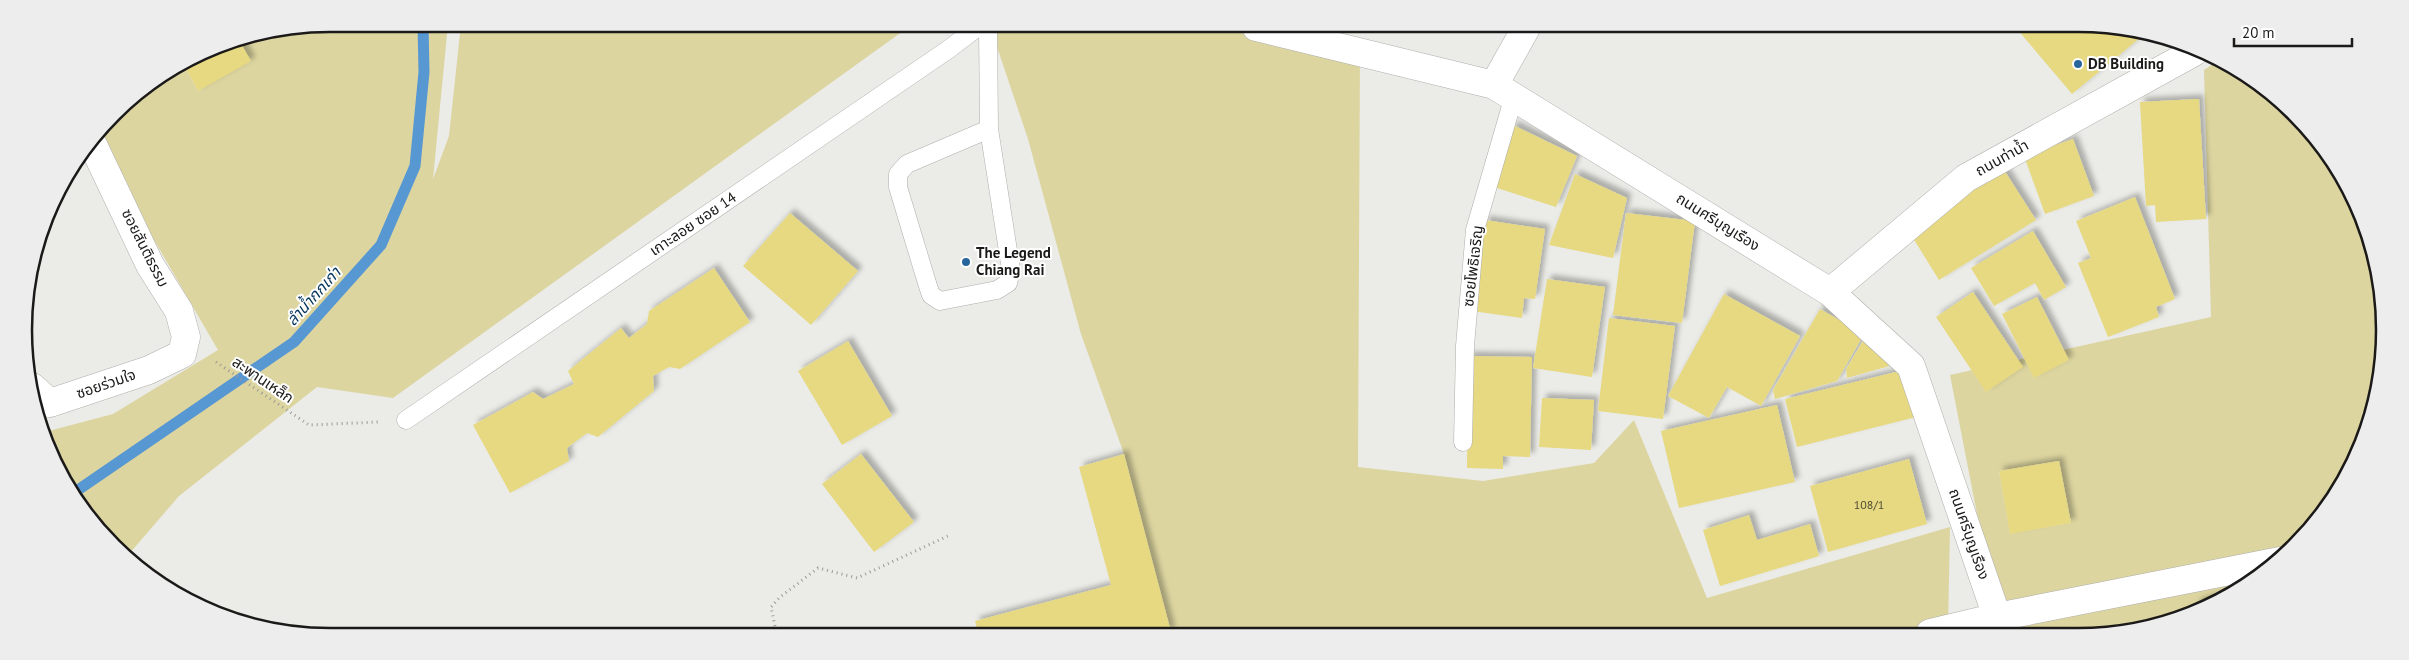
<svg xmlns="http://www.w3.org/2000/svg" width="2409" height="660" viewBox="0 0 2409 660" font-family="'PT Sans','Noto Sans Thai',sans-serif">
  <style>
    .green { fill: #dcd5a0; fill-rule: evenodd }
    .lines { fill: none; stroke-linecap: round; stroke-linejoin: round }
    .stream { stroke: #5797d2; stroke-width: 11 }
    .building { fill: #e6d981; filter: url(#shadow) }
    .service-casing { stroke: #afaeab; stroke-width: 19 }
    .minor-casing { stroke: #afaeab; stroke-width: 29 }
    .path { stroke: #9a9a97; stroke-width: 3; stroke-dasharray: 1 4; stroke-linecap: butt }
    .service { stroke: #fff; stroke-width: 18 }
    .minor { stroke: #fff; stroke-width: 28 }
    .poi-dot { fill: #26669c; stroke: #fff; stroke-width: 2 }
    .labels { text-anchor: middle; stroke-width: 4; stroke-linejoin: round; paint-order: stroke }
    .number-label { font-size: 12px; fill: #4e4a33 }
    .poi-label { font-size: 15px; font-weight: bold; fill: #1b1a19; stroke: #fff; text-anchor: start }
    .street-label { font-size: 15px; fill: #1b1a19; stroke: #fff }
    .water-label { font-size: 16px; font-style: italic; fill: #05375e; stroke: #fff }
    .rim { fill: none; stroke: #1b1a19; stroke-width: 2.5 }
  </style>
  <defs>
    <filter id="shadow"><feDropShadow dx="4.5" dy="-4.5" stdDeviation="2.5" flood-color="#0004"/></filter>
  </defs>
  <rect width="100%" height="100%" fill="#ebebe7"/>
  <path class="green" d="M330 24H448L433 179 449 136 461 24 910 26 393 398 317 387 179 496 129 554 87 517 45 432 113 414 218 350 146 226 102 134 128 100 184 65 198 91 242 41Z
    M990 26 1256 27 1360 51 1358 467 1483 481 1594 463 1634 420 1707 598 1950 527 1948 629 1997 617 1950 375 2211 317 2204 70 2216 62 2249 75 2333 160 2379 270V389L2344 483 2281 560 2196 613 2119 634 1171 632 1124 454 1081 334 1028 139ZM2059 461 2071 523 2010 533 1999 471Z"/>
  <g class="lines">
    <path class="stream" d="M75 492 294 342 381 245 415 166 424 72 423 24"/>
  </g>
  <path class="building" d="M2017 29 2138 30 2146 33 2072 94Z
    M240 42 251 61 198 91 184 65 213 47Z
    M2199 99 2206 219 2156 222 2155 205 2146 206 2140 102Z
    M1513 125 1577 156 1556 207 1494 187Z
    M2073 139 2094 196 2045 214 2024 156Z
    M2004 170 2036 220 1939 280 1908 230Z
    M1575 174 1627 198 1613 258 1549 245Z
    M2135 197 2175 299 2156 307 2159 317 2108 337 2078 263 2091 258 2076 221Z
    M790 213 858 271 811 325 743 266Z
    M1626 213 1695 221 1682 323 1613 315Z
    M1485 220 1545 229 1535 299 1524 298 1522 318 1472 311Z
    M2033 231 2066 287 2044 300 2035 283 1994 306 1971 268Z
    M714 268 750 322 680 369 669 367 653 376 654 391 598 437 587 433 567 448 569 461 510 493 473 425 533 392 543 399 574 384 568 371 621 328 629 338 647 324 649 311Z
    M1547 279 1605 287 1592 377 1533 368Z
    M1973 292 2023 367 1986 392 1936 317Z
    M1724 294 1800 336 1761 406 1727 387 1709 418 1668 396Z
    M2037 297 2069 360 2034 378 2002 314Z
    M1820 309 1864 334 1837 381 1775 399 1773 390Z
    M1609 318 1675 326 1663 419 1598 411Z
    M1866 336 1900 363 1847 378 1846 369Z
    M848 341 892 416 842 445 798 371Z
    M1468 356 1532 357 1530 457 1503 456V469L1467 468Z
    M1904 370 1916 417 1797 447 1785 399Z
    M1542 398 1594 400 1591 450 1539 447Z
    M1777 405 1795 482 1679 508 1661 431Z
    M861 454 914 522 874 552 822 484Z
    M1124 454 1171 632H978L975 621 1111 585 1079 467Z
    M1909 459 1927 524 1828 552 1810 486Z
    M2059 461 2071 523 2010 534 1999 471Z
    M1749 515 1757 540 1810 524 1819 556 1720 586 1703 530Z
    M2226 594 2197 612 2196 603Z"/>
  <g class="lines">
    <defs>
      <path id="service" d="M988 26 989 129 1011 270 1008 283 997 290 940 301 931 295 927 283 898 187V174L907 164 989 129
        M406 420 949 49 979 26
        M1463 442 1465 346 1475 230 1514 96"/>
      <path id="minor" d="M1256 27 1494 85 1830 292 1911 366 1997 617
        M1494 85 1526 28
        M1830 292 1966 178 2194 52
        M32 387 50 403 149 370 182 354 186 337 179 311 150 265 93 145
        M1930 633 1997 617 2280 561"/>
    </defs>
    <use href="#service" class="service-casing"/>
    <use href="#minor" class="minor-casing"/>
    <path class="path" d="M216 362 309 425 378 422
      M776 631 771 607 779 598 818 568 857 578 950 535"/>
    <use href="#service" class="service"/>
    <use href="#minor" class="minor"/>
  </g>
  <g class="poi-dot">
    <circle cx="2078" cy="64" r="5"/>
    <circle cx="966" cy="262" r="5"/>
  </g>
  <g class="labels">
    <g class="number-label">
      <text x="1869" y="509">108/1</text>
    </g>
    <g class="poi-label">
      <text x="2088" y="69">DB Building</text>
      <text x="976" y="258">The Legend<tspan x="976" dy="17">Chiang Rai</tspan></text>
    </g>
    <g class="street-label">
      <text transform="translate(2002 158) rotate(-29)" y="5">ถนนท่าน้ำ</text>
      <text transform="translate(1718 222) rotate(32)" y="5">ถนนศรีบุญเรือง</text>
      <text transform="translate(693 224) rotate(-34)" y="5">เกาะลอย ซอย 14</text>
      <text transform="translate(145 248) rotate(63)" y="5">ซอยสันติธรรม</text>
      <text transform="translate(1473 266) rotate(-83)" y="5">ซอยโพธิเจริญ</text>
      <text transform="translate(263 380) rotate(34)" y="5">สะพานเหล็ก</text>
      <text transform="translate(106 384) rotate(-19)" y="5">ซอยร่วมใจ</text>
      <text transform="translate(1969 534) rotate(71)" y="5">ถนนศรีบุญเรือง</text>
    </g>
    <g class="water-label">
      <text transform="translate(313 296) rotate(-48)" y="6">ลำน้ำกกเก่า</text>
    </g>
  </g>
  <path d="M0 0H2409V660H0ZM330 32H2078A298 298 0 0 1 2376 330V330A298 298 0 0 1 2078 628H330A298 298 0 0 1 32 330V330A298 298 0 0 1 330 32Z" fill="#ededed" fill-rule="evenodd"/>
  <path class="rim" d="M330 32H2078A298 298 0 0 1 2376 330V330A298 298 0 0 1 2078 628H330A298 298 0 0 1 32 330V330A298 298 0 0 1 330 32Z"/>
  <path d="M2234 38v8h118v-8" fill="none" stroke="#1b1a19" stroke-width="2.5"/>
  <text x="2242" y="38" font-size="15" fill="#1b1a19" stroke="#ffffff" stroke-width="4" paint-order="stroke">20 m</text>
</svg>
